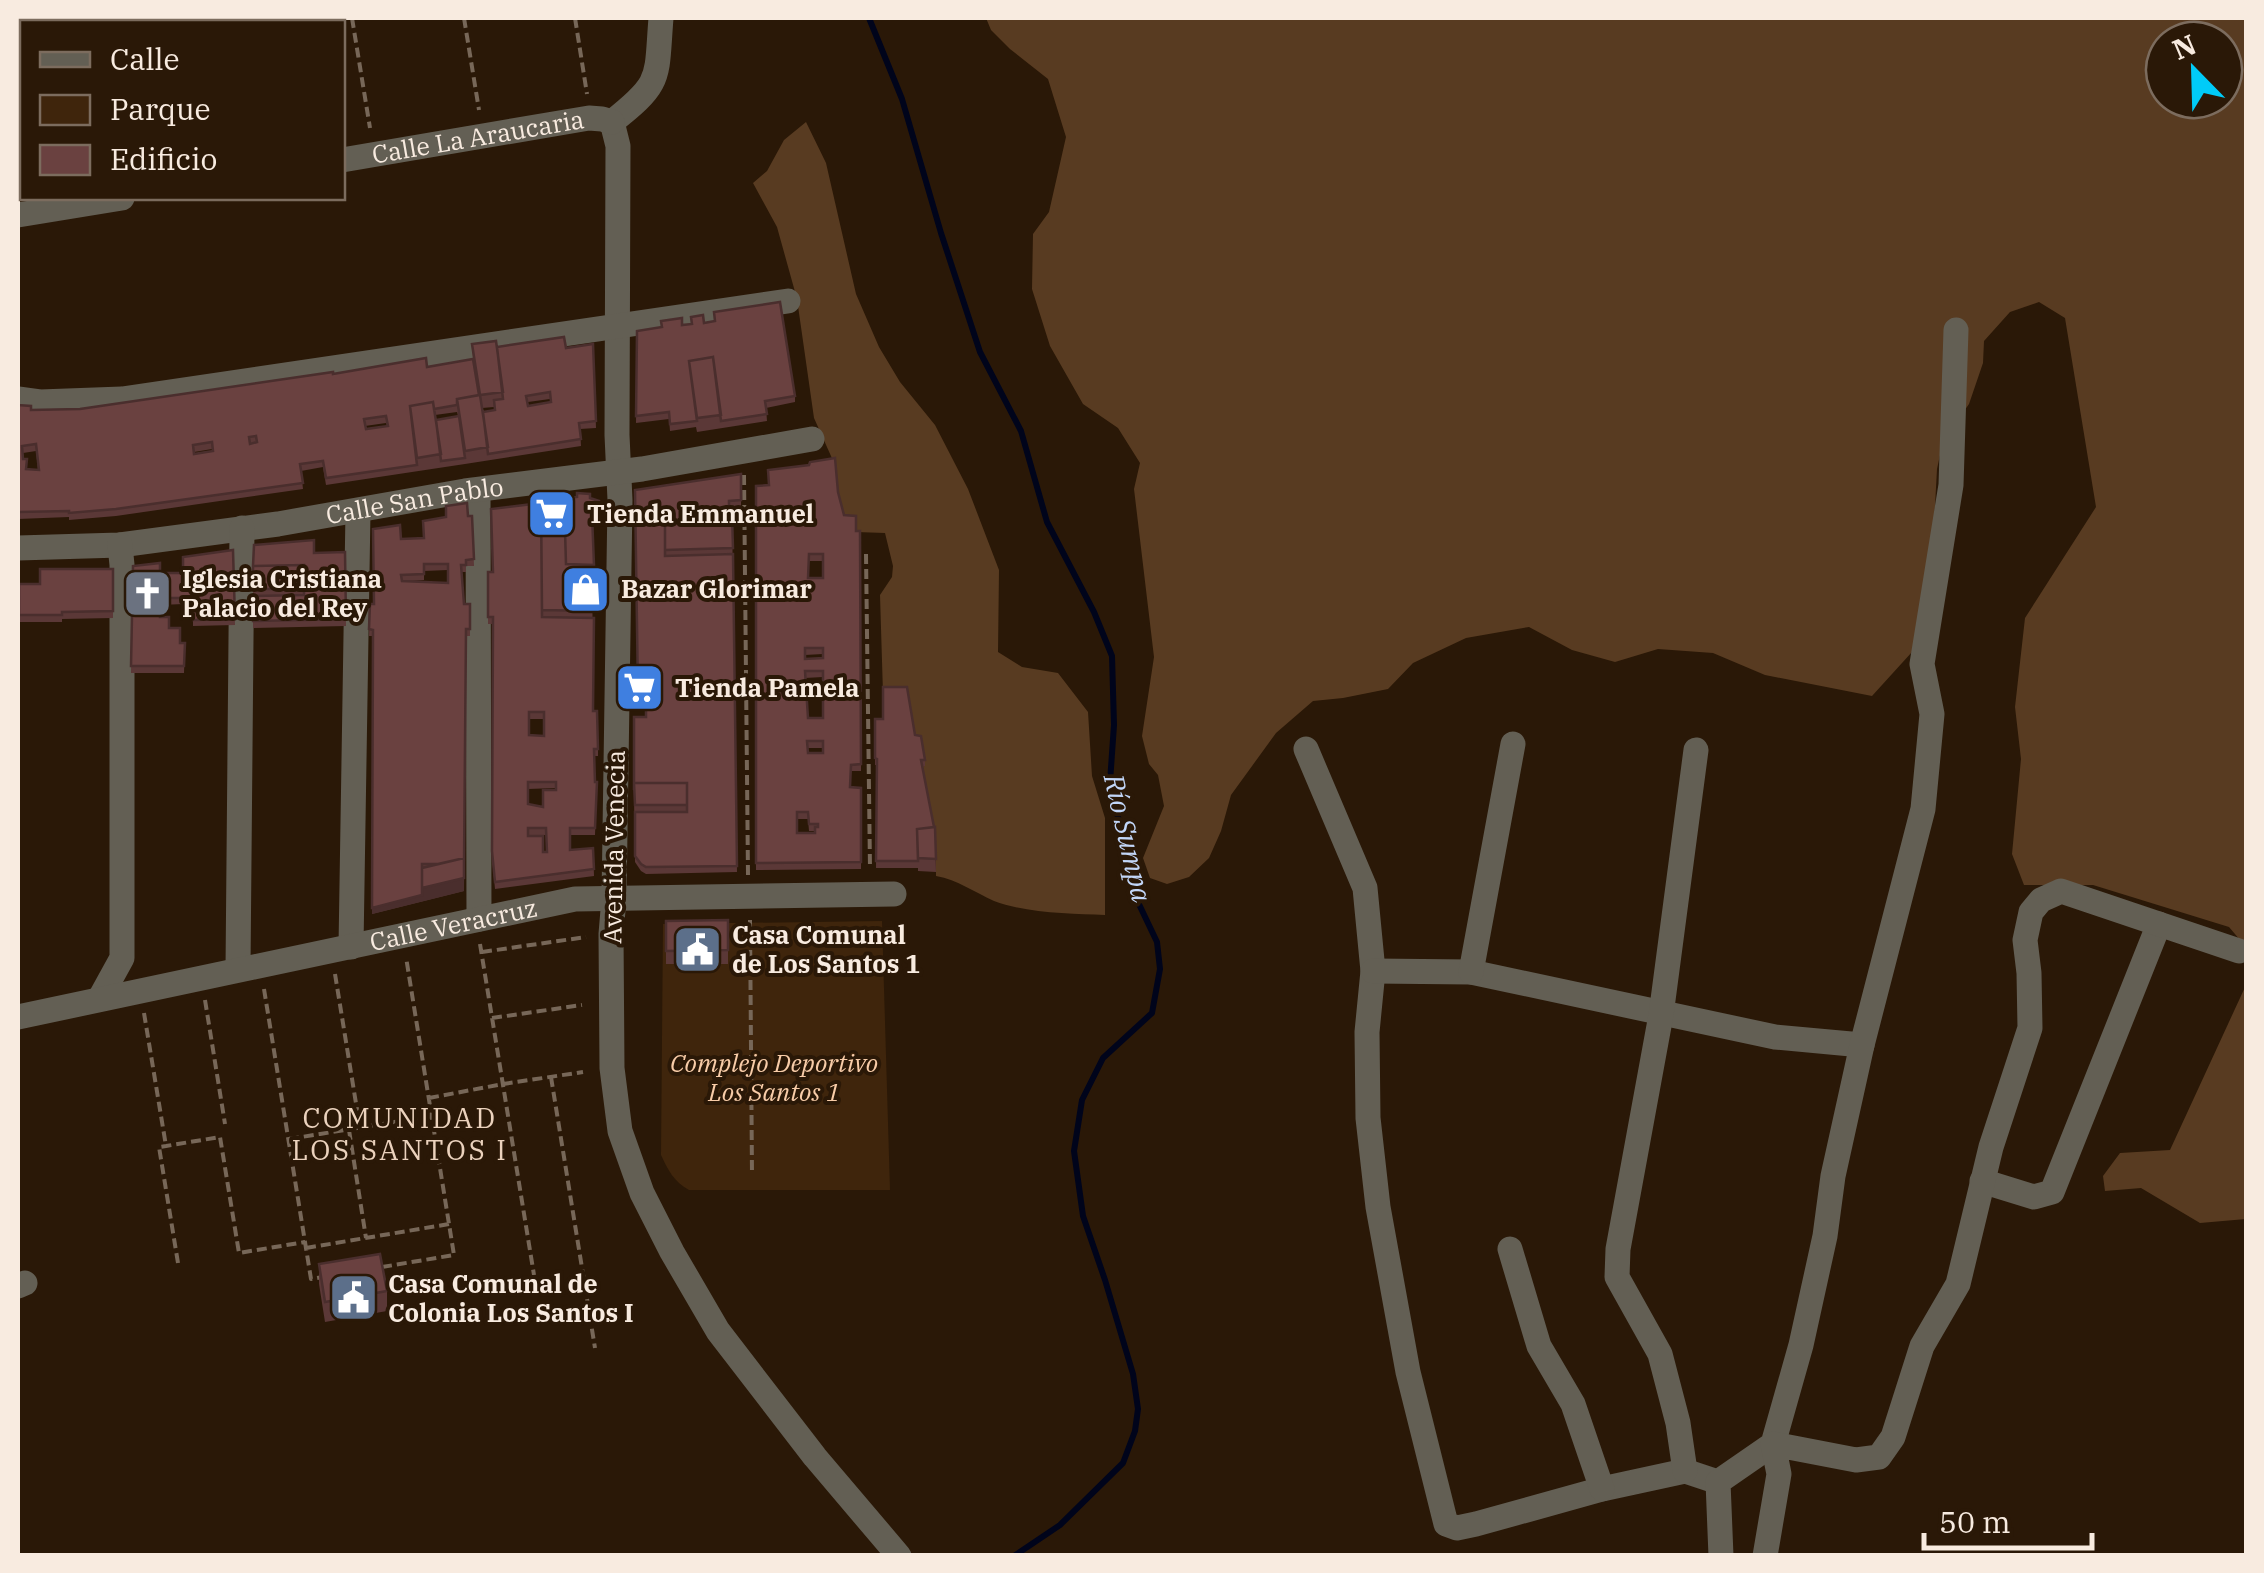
<svg xmlns="http://www.w3.org/2000/svg" width="2264" height="1573" viewBox="0 0 2264 1573" font-family="'IBM Plex Serif',serif">
  <style>
    .green { fill: #3f250c }
    .forest { fill: #583b21; fill-rule: evenodd }
    .lines { fill: none; stroke-linecap: round; stroke-linejoin: round }
    .stream { stroke: #00041b; stroke-width: 6 }
    .path { stroke: #776758; stroke-width: 4; stroke-dasharray: 10 5; stroke-linecap: butt }
    .minor { stroke: #635f54; stroke-width: 25 }
    .wall { fill: #5b3837; fill-rule: evenodd }
    .shaded-wall { fill: #4a2e2d }
    .building { fill: #6a4140; stroke: #4a2e2d; stroke-width: 2.5; fill-rule: evenodd }
    .labels { text-anchor: middle; stroke-width: 8; stroke-linejoin: round; paint-order: stroke }
    .street-label { font-size: 25px; fill: #f8ebe0; stroke: #2a1807 }
    .poi-label { font-size: 25px; font-weight: bold; fill: #f8ebe0; stroke: #2a1807; text-anchor: start }
    .park-label { font-size: 25px; font-style: italic; fill: #f8cca8; stroke: #2a1807 }
    .water-label { font-size: 28px; font-style: italic; fill: #c2d6f8; stroke: #2a1807 }
    .neighbourhood-label { font-size: 28px; letter-spacing: 2.5px; fill: #ebd2bd; stroke: #2a1807 }
  </style>
  <rect width="100%" height="100%" fill="#2a1807"/>
  <path class="green" d="M882 921 890 1190H689C674 1182 668 1170 661 1155L663 924Z"/>
  <path class="forest" d="M986 18H2246V947L2229 927 2093 885H2024L2012 854 2021 759 2015 707 2025 618 2096 507 2065 318 2039 302 2010 312 1984 341 1983 363 1969 404 1943 441 1937 469 1934 525 1912 652 1872 696 1765 675 1713 653 1658 649 1615 662 1572 650 1529 627 1466 638 1413 663 1388 689 1343 698 1313 701 1276 733 1231 795 1221 831 1209 858 1189 877 1167 884 1150 878 1143 858 1164 806 1158 775 1149 764 1142 736 1154 657 1134 489 1140 463 1118 428 1083 404 1050 346 1032 289 1033 234 1049 212 1066 137 1048 79 1010 49 991 30ZM2164 40H2224V100H2164Z
    M806 122 826 163 856 294 879 347 900 382 935 425 968 489 999 570 998 652 1022 667 1058 673 1088 712 1092 776 1105 818V915C1072 914 1025 913 994 901 974 892 958 880 936 876V845L921 767 883 694 880 595 892 577 893 566 885 533 856 532 844 522 838 498 835 465 814 418 797 299 777 227 753 183 767 171 784 140Z
    M2246 985V1219L2200 1223 2141 1188 2105 1191 2103 1176 2120 1153 2170 1150Z"/>
  <g class="lines">
    <path class="stream" d="M869 18 902 99 941 233 980 352 1021 431 1047 522 1094 612 1112 656 1114 725 1110 782 1137 900 1157 942 1160 969 1152 1013 1103 1058 1082 1100 1074 1151 1083 1216 1105 1280 1133 1374 1138 1409 1135 1431 1123 1463 1060 1525 1014 1556"/>
    <path class="path" d="M128 18 129 22
      M241 18 242 22
      M352 18 370 128
      M464 18 479 110
      M575 18 587 94
      M18 39 22 70
      M744 475 748 875
      M866 554 870 869
      M750 920 752 1175
      M480 944 534 1275
      M482 952 586 937
      M335 974 360 1128
      M264 989 311 1279 323 1277
      M205 1000 225 1124
      M144 1013 166 1146
      M492 1018 582 1005
      M551 1077 595 1348
      M429 1098 503 1084 583 1072
      M349 1130 366 1238
      M289 1139 432 1116
      M306 1248 449 1224
      M178 1263 159 1147 166 1146 220 1137 239 1253 305 1242
      M382 1267 454 1255 406 957"/>
    <g class="minor">
      <path d="M661 18C656 79 663 82 612 122L618 146 617 435 620 500 614 898 611 934 612 1068 620 1131 642 1193 672 1252 718 1331 815 1457 899 1556"/>
      <path id="s1" d="M342 160 589 118 602 119 612 122"/>
      <path d="M18 215 122 198"/>
      <path d="M18 399 40 402 122 399 788 301"/>
      <path d="M478 490 479 919"/>
      <path id="s2" d="M18 548 120 545 278 524 465 491 642 469 812 439"/>
      <path d="M1306 749 1365 888 1373 971 1367 1032 1368 1118 1378 1207 1408 1372 1446 1524 1457 1528 1476 1524 1602 1489 1685 1471 1718 1482"/>
      <path d="M351 947 358 511"/>
      <path d="M238 969 242 528"/>
      <path d="M1373 971 1471 972 1775 1037 1862 1045"/>
      <path d="M1471 972 1513 744"/>
      <path d="M100 998 122 958V565L120 545"/>
      <path id="s3" d="M18 1017 575 899 894 894"/>
      <path d="M1982 1181 2034 1197 2052 1192 2159 924"/>
      <path d="M1510 1249 1539 1346 1573 1404 1602 1489"/>
      <path d="M18 1286 25 1283"/>
      <path d="M1685 1471 1678 1423 1660 1354 1617 1277 1618 1249 1661 1015 1696 750"/>
      <path d="M1721 1556 1718 1482 1773 1444 1801 1345 1825 1236 1833 1176 1862 1045 1923 809 1932 714 1922 664 1951 485 1956 330"/>
      <path d="M1765 1556 1779 1474 1773 1444 1856 1460 1879 1457 1893 1437 1922 1346 1958 1284 1991 1147 2030 1028 2029 973 2025 940 2031 912 2041 900 2061 891 2239 951"/>
    </g>
  </g>
  <path class="wall" d="M704 323 795 396V402L766 408 767 421 697 432 696 427 670 431 669 419 636 423 637 331Z
    M472 344 497 347 566 348 593 344 596 428 580 429 581 446 465 464 326 485 323 467 301 471 303 489 116 516 69 520V517L18 519V405L31 410 80 409 333 374 427 367 473 359ZM550 399V402L528 406V402ZM494 407V411L483 412 482 408ZM457 412 458 416 436 420 435 415ZM386 423 387 426 366 429 365 426ZM212 449V452L194 454V452ZM36 451 38 470 26 469 23 453Z
    M741 474V507L729 508V514H732L737 872 646 874 641 871 635 862 634 797 646 717V701H638L635 490Z
    M769 485 838 492 844 515 856 531H860L861 771H851L850 787 861 788V869L756 870V486ZM809 561H823V578H808ZM823 654V658L805 659V655ZM823 677V718H808L805 678ZM808 748H823V753H808ZM797 819H808L809 831H815V833H797Z
    M590 498 599 501V521H592L593 711 598 749V756H594L595 782H597L595 835H570V850L593 848 594 876 495 889 492 858 493 624H488V572H493L564 499ZM529 719H544V736L529 735ZM556 788 543 807 528 804V789ZM528 835H546L547 852H543Z
    M468 516H472L474 566H466V572H461L464 604H470V636H466L464 891 372 914 373 636H369L370 604H374L401 539 423 538ZM448 570V583L410 581 424 580V571Z
    M233 550 235 625 193 626V608H184V604L160 605V617L180 643H185L184 673H131L133 566 160 573H183Z
    M345 552 346 626 253 628V566L314 553Z
    M113 569V618L62 619V622H19V584H40Z
    M875 719 915 735 925 760V766L922 767 934 827H935L936 872 918 871V861V868H876L877 765H875Z
    M728 920V964H666V921Z
    M319 1264 387 1291V1311L325 1322 319 1284Z"/>
  <path class="shaded-wall" d="M464 878V891L372 914V908L422 888Z"/>
  <path class="building" d="M780 302 795 396 765 401 767 414 721 421 713 357 689 361 697 421 670 424 669 412 636 416 637 331 662 327 661 321 682 318V325L692 324 691 317 703 315 704 323 715 321 714 312Z
    M564 337 566 348 593 344 596 421 579 423 581 439 488 454 483 412 495 410 494 400 503 399 497 347ZM550 392 551 402 528 406 526 396Z
    M496 341 503 392 480 395 472 344Z
    M713 357 721 415 697 418 689 361Z
    M426 358 427 367 473 359 479 395 457 399V405L434 409 433 402 410 406 417 465 326 478 323 461 300 464 303 483 116 509 69 513V511L18 512V405L31 406V410L80 409 333 372V374ZM386 416 388 426 366 429 364 419ZM256 436 257 442 250 444 249 437ZM212 442 213 451 194 454 193 445ZM36 444 39 470 26 469 27 459H23L22 446Z
    M480 395 488 447 465 451 457 399Z
    M433 402 441 454 417 458 410 406Z
    M459 416 465 458 441 461 436 420Z
    M835 458 838 492 844 515 856 516V531H860L861 764 851 765 850 787 861 788V862L756 863V486L769 485 768 470 809 465 810 462ZM809 554H823V578H808ZM805 648H823V658L805 659ZM805 671H823V718H808ZM807 741H823V753H808ZM797 812H808L809 824H818V827H815V833H797Z
    M741 474V500L729 501V514L684 515V521L665 522V556L733 554 737 866 646 867 641 864 635 856V812H687V783H634V790V717H646V694H638L635 490Z
    M564 493 566 564 594 565V611L542 610 541 496Z
    M577 493 590 494V498L599 501V514H592L594 565 566 564 564 499 577 497Z
    M467 503 468 516H472L474 559 466 560V565H461L464 604H470V629H466L464 865V858L438 864H422V895L372 908 373 630 369 629 370 604H374L373 529 400 525 401 539 424 538 423 521 446 517V506ZM424 564H448V583L402 581 401 575 424 574Z
    M541 503 542 617 594 618 593 711H597L598 749H594L595 782H597L595 828H570V850L593 848 594 869 495 882 492 851 493 617H488V572H493L491 509ZM529 712H544V736L529 735ZM528 782H556V790H543V807L528 804ZM528 828H546L547 852H543V836H528Z
    M732 514 733 548 665 550V522L684 521V515Z
    M314 540V553L345 552 346 619 253 621V596L304 595V565L253 566 254 545Z
    M233 550 235 619 193 620V601L184 602V598H160V617H169V628H180V643H185L184 666H131L133 566 160 563V573H183V557Z
    M304 565V589H253V566Z
    M40 569H113V611L62 612V615H19V584H40Z
    M883 687H907L915 735 921 736 925 760H921L934 827 917 829 918 861H876L877 759 875 758V719H883Z
    M634 783H687V805H635Z
    M935 827 936 859 918 858 917 829Z
    M464 858V878L422 888V868Z
    M728 920V950L666 951V921Z
    M380 1254 387 1291 325 1302 319 1264Z"/>
  <defs>
    <symbol id="supermarket-square" viewBox="-11 -11 22 22"><rect x="-9" y="-9" width="18" height="18" rx="4" fill="#3f7fe0" stroke="#2a1807"/><path d="M-6-5.5h2.5l.6 2H6L4.5 2H-2.5L-4.4-4H-6ZM-1.5 3.2a1.3 1.3 0 1 0 .1 0ZM3 3.2a1.3 1.3 0 1 0 .1 0Z" fill="#fff"/></symbol>
    <symbol id="shop-square" viewBox="-11 -11 22 22"><rect x="-9" y="-9" width="18" height="18" rx="4" fill="#3f7fe0" stroke="#2a1807"/><path d="M-5-2.5h2.3a2.7 3.5 0 0 1 5.4 0H5L5.5 6h-11ZM-1.5-2.5h3a1.5 2.3 0 0 0-3 0Z" fill="#fff"/></symbol>
    <symbol id="church-square" viewBox="-11 -11 22 22"><rect x="-9" y="-9" width="18" height="18" rx="4" fill="#6b7280" stroke="#2a1807"/><path d="M-1.2-6h2.4v3.5h3.3v2.4h-3.3V6h-2.4V-.1h-3.3v-2.4h3.3Z" fill="#fff"/></symbol>
    <symbol id="civic-square" viewBox="-11 -11 22 22"><rect x="-9" y="-9" width="18" height="18" rx="4" fill="#5c6f8a" stroke="#2a1807"/><path d="M-.6-6.5H3V-4.5H.6V-3L4-1V1h2V6H-6V1h2V-1L-.6-3ZM-1.2 2.5V6h2.4V2.5Z" fill="#fff"/></symbol>
  </defs>
  <g fill-rule="evenodd">
    <use href="#supermarket-square" x="524" y="486" width="55" height="55"/>
    <use href="#shop-square" x="558" y="562" width="55" height="55"/>
    <use href="#church-square" x="120" y="566" width="55" height="55"/>
    <use href="#supermarket-square" x="612" y="660" width="55" height="55"/>
    <use href="#civic-square" x="670" y="922" width="55" height="55"/>
    <use href="#civic-square" x="326" y="1270" width="55" height="55"/>
  </g>
  <g class="labels">
    <g class="street-label">
      <text dy="9" stroke="none"><textPath href="#s1" startOffset="138">Calle La Araucaria</textPath></text>
      <text dy="9" stroke="none"><textPath href="#s2" startOffset="400">Calle San Pablo</textPath></text>
      <text transform="translate(614 847) rotate(-89)" y="9">Avenida Venecia</text>
      <text dy="9" stroke="none"><textPath href="#s3" startOffset="445">Calle Veracruz</textPath></text>
    </g>
    <g class="poi-label">
      <text x="587" y="523">Tienda Emmanuel</text>
      <text x="182" y="588">Iglesia Cristiana<tspan x="182" dy="29">Palacio del Rey</tspan></text>
      <text x="621" y="598">Bazar Glorimar</text>
      <text x="675" y="697">Tienda Pamela</text>
      <text x="732" y="944">Casa Comunal<tspan x="732" dy="29">de Los Santos 1</tspan></text>
      <text x="388" y="1293">Casa Comunal de<tspan x="388" dy="29">Colonia Los Santos I</tspan></text>
    </g>
    <g class="park-label">
      <text x="774" y="1072">Complejo Deportivo<tspan x="774" dy="29">Los Santos 1</tspan></text>
    </g>
    <g class="water-label">
      <text transform="translate(1128 838) rotate(77)" y="10">Río Sumpa</text>
    </g>
    <g class="neighbourhood-label">
      <text x="400" y="1128">COMUNIDAD<tspan x="400" dy="32">LOS SANTOS I</tspan></text>
    </g>
  </g>
  <rect width="2264" height="1573" fill="none" stroke="#f8ebe0" stroke-width="40"/>
  <rect x="20" y="20" width="325" height="180" fill="#2a1807" stroke="#7c6c5e" stroke-width="2.5"/>
  <rect x="40" y="52" width="50" height="15" fill="#635f54" stroke="#7c6c5e" stroke-width="2.5"/>
  <text x="110" y="70" font-size="30" fill="#f8ebe0">Calle</text>
  <rect x="40" y="95" width="50" height="30" fill="#3f250c" stroke="#7c6c5e" stroke-width="2.5"/>
  <text x="110" y="120" font-size="30" fill="#f8ebe0">Parque</text>
  <rect x="40" y="145" width="50" height="30" fill="#6a4140" stroke="#7c6c5e" stroke-width="2.5"/>
  <text x="110" y="170" font-size="30" fill="#f8ebe0">Edificio</text>
  <g transform="translate(2194 70) rotate(337)"><circle r="48" fill="#2a1807" stroke="#7c6c5e" stroke-width="2.5"/>
  <path d="M0-8L18 38L0 25L-18 38Z" fill="#00cbf8"/>
  <text y="-15" font-size="28" font-weight="bold" text-anchor="middle" fill="#f8ebe0">N</text>
  </g>
  <path d="M1924 1533v15h168v-15" fill="none" stroke="#f8ebe0" stroke-width="5"/>
  <text x="1939" y="1533" font-size="30" fill="#f8ebe0" stroke="#2a1807" stroke-width="8" paint-order="stroke">50 m</text>
</svg>
